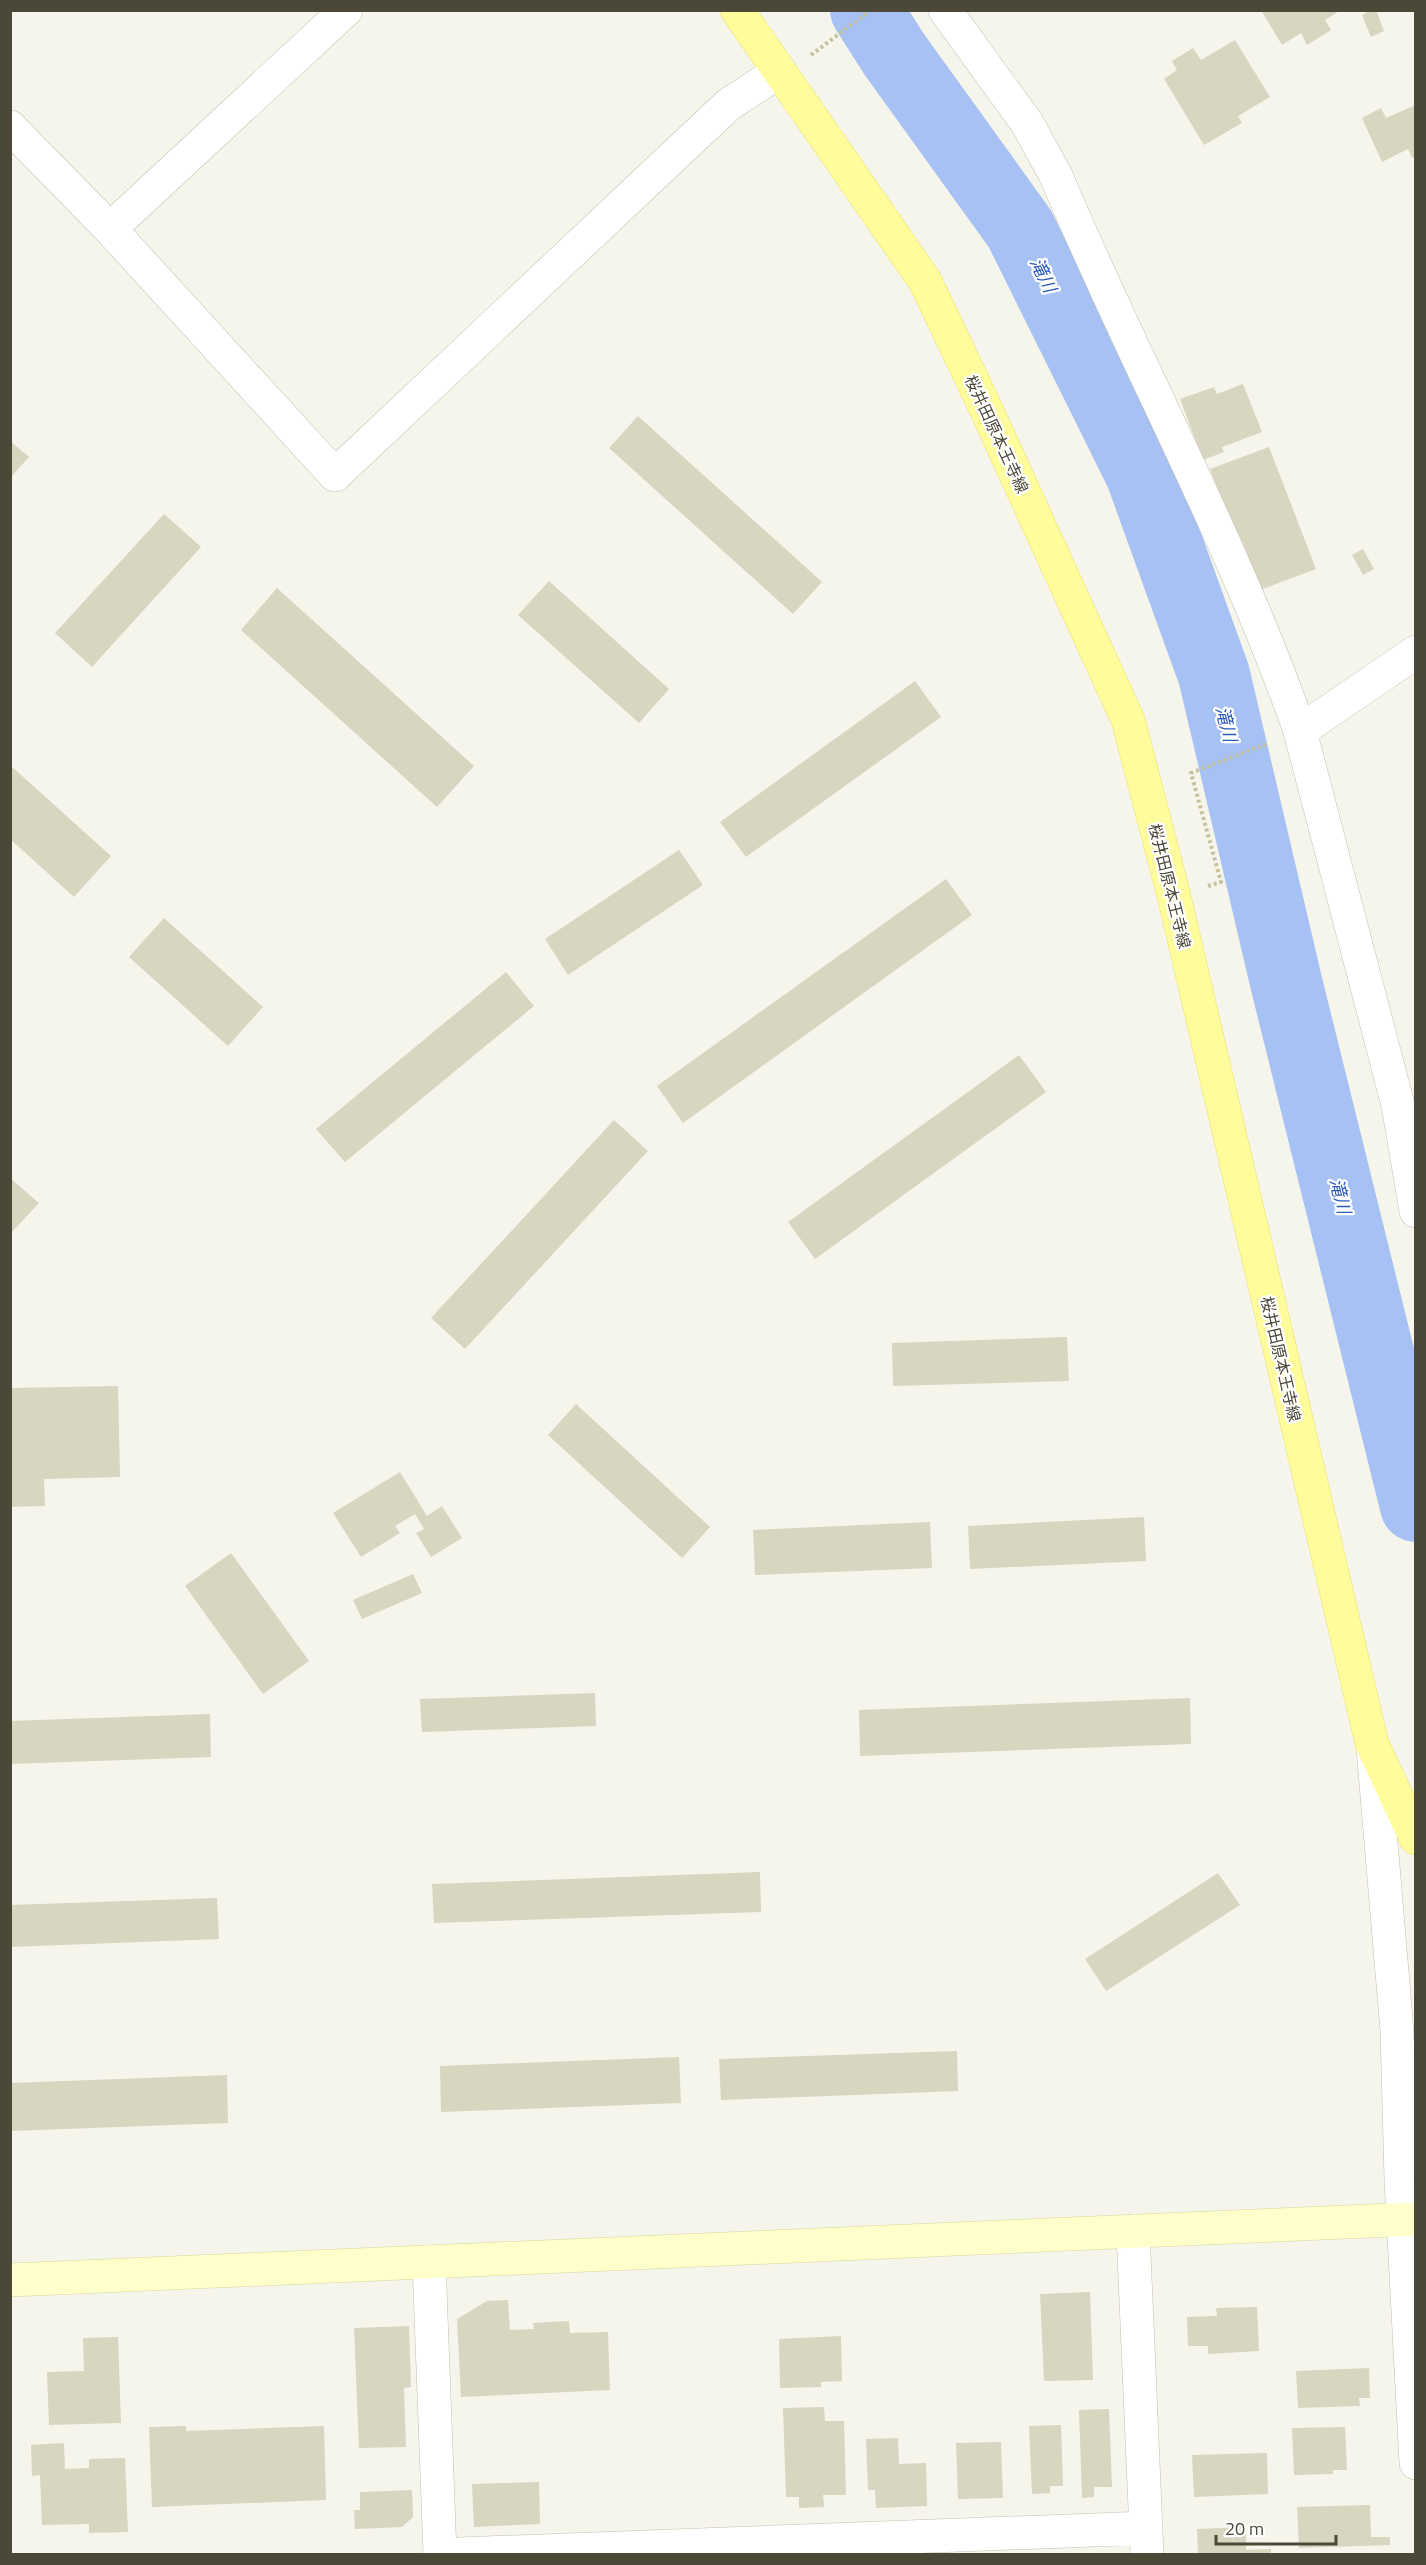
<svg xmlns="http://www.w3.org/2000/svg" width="1426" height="2565" viewBox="0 0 1426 2565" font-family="'Titillium Web','Noto Sans JP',sans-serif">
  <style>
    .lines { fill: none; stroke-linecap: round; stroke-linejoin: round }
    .river { stroke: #a7c1f4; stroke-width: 72 }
    .building { fill: #d8d5c0 }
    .street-casing { stroke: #c2c0ad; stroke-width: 34 }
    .secondary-casing { stroke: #d4d497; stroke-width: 34 }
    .primary-casing { stroke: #e9e267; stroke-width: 34 }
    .path { stroke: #c5c19e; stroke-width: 4; stroke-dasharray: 3 3; stroke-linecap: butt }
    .street { stroke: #fff; stroke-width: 33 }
    .secondary { stroke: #ffc; stroke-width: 33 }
    .primary { stroke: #fffc9b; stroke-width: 33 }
    .labels { text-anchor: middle; stroke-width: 4.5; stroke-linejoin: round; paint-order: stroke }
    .street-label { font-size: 16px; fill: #4b4838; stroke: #fff }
    .water-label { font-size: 18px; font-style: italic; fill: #2c5bbc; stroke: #fff }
  </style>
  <rect width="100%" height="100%" fill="#f6f5eb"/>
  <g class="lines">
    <path class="river" d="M866 10 894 54 1020 229 1141 473 1214 675 1287 986 1416 1506"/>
  </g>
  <path class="building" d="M1261 10H1341L1325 20 1331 30 1307 45 1301 33 1282 45Z
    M1371 10H1376L1384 31 1371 37 1362 15Z
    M1235 40 1270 97 1238 116 1242 123 1204 145 1164 79 1177 70 1172 61 1193 48 1201 60Z
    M1416 105V156L1412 158 1408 149 1382 162 1362 118 1381 108 1386 118Z
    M1243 384 1262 432 1222 447 1224 452 1203 460 1180 399 1214 387 1217 394Z
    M638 416 822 582 793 614 609 448Z
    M10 441 29 457 10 478Z
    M1269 447 1316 569 1257 591 1210 469Z
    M164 514 201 547 92 667 55 633Z
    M1363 549 1374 569 1363 575 1352 555Z
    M549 581 669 689 639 723 518 615Z
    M277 588 474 766 437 807 241 630Z
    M915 681 941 717 746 857 720 822Z
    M10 765 111 856 74 897 10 839Z
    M679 850 703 885 568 975 545 939Z
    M946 879 972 915 683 1123 657 1086Z
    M164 918 263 1007 228 1046 129 957Z
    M506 972 534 1006 345 1162 316 1129Z
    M1019 1055 1046 1092 815 1259 788 1222Z
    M614 1120 648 1151 465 1349 431 1318Z
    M10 1178 39 1203 10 1234Z
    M1067 1337 1069 1381 893 1386 892 1343Z
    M118 1386 120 1477 44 1479 45 1506 10 1507V1388Z
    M576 1404 710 1527 682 1558 548 1435Z
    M400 1472 427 1516 442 1506 462 1538 431 1557 416 1533 424 1529 415 1514 395 1526 400 1533 361 1557 333 1513Z
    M1144 1517 1146 1561 970 1569 968 1526Z
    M930 1522 932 1568 755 1575 753 1530Z
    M231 1553 309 1661 263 1694 185 1586Z
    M413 1574 422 1593 362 1619 353 1600Z
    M595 1693 596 1726 422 1732 420 1699Z
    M1190 1698 1191 1744 860 1756 859 1710Z
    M210 1714 211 1757 10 1764V1721Z
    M760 1872 761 1912 434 1923 432 1884Z
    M1218 1873 1240 1905 1106 1991 1085 1959Z
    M217 1898 219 1939 10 1947V1905Z
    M957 2051 958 2091 721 2100 719 2059Z
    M679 2057 681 2103 441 2112 440 2066Z
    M227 2075 228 2123 10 2131V2083Z
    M1090 2292 1093 2380 1044 2381 1040 2294Z
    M508 2300 510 2330 534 2329 533 2323 569 2321 570 2333 608 2332 610 2390 461 2397 457 2319 487 2301Z
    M1257 2307 1259 2351 1208 2354V2346H1188L1187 2317 1217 2316 1216 2308Z
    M409 2326 411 2387 404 2388 406 2447 359 2448 354 2328Z
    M841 2336 842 2381 821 2382V2387L780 2388 779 2339Z
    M118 2337 121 2423 49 2425 47 2372 84 2371 83 2338Z
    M1369 2368 1370 2398H1359L1360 2406 1298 2408 1296 2371Z
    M824 2407 825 2421H844L846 2495H823L824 2507 799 2508V2497H786L783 2408Z
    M1109 2409 1112 2487H1094V2497L1082 2498 1079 2410Z
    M1061 2425 1063 2486H1050V2493L1032 2494 1029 2426Z
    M186 2426V2431L324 2426 326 2500 152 2507 149 2427Z
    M1345 2427 1347 2470H1333V2474L1294 2475 1292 2428Z
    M898 2438 899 2464 926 2463 927 2506 876 2508 875 2490H868L866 2439Z
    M1001 2442 1003 2498 958 2499 956 2443Z
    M64 2443 65 2469 89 2468V2459L125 2458 128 2532 89 2533V2524L42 2525 40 2475 32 2476 31 2445Z
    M1267 2453 1268 2494 1194 2497 1192 2455Z
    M539 2482 540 2524 474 2527 472 2484Z
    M412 2490 413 2517 402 2527 355 2529 354 2510H360V2492Z
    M1370 2505 1371 2537H1390V2545L1299 2548 1297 2507Z
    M1246 2527V2550L1271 2549V2554H1198L1197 2529Z"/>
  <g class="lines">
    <defs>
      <path id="street" d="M945 10 1027 123 1056 176C1134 362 1233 540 1300 731L1398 1105 1416 1211
        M10 127 110 229 335 475 728 105 780 71
        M110 229 346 10
        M1300 731 1416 652
        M1373 1748 1397 2031 1401 2179 1416 2463
        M1133 2231 1147 2554
        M429 2262 440 2554
        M459 2554 1146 2528"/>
      <path id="secondary" d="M10 2280 1416 2219"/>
      <path id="primary" d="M737 10 925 281 986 409 1128 720 1174 896 1372 1744 1416 1838"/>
    </defs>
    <use href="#street" class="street-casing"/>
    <use href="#secondary" class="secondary-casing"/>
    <use href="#primary" class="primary-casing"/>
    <path class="path" d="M811 55 871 10
      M1208 886 1221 882 1191 773 1266 744"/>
    <use href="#street" class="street"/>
    <use href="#secondary" class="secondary"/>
    <use href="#primary" class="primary"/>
  </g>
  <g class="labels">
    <g class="street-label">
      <text transform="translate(997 434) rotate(65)" y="6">桜井田原本王寺線</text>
      <text transform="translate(1170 886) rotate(76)" y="6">桜井田原本王寺線</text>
      <text transform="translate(1281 1359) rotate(77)" y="6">桜井田原本王寺線</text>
    </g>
    <g class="water-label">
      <text transform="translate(1043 275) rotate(64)" y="6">滝川</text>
      <text transform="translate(1226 724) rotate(76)" y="6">滝川</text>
      <text transform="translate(1340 1196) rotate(76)" y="6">滝川</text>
    </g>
  </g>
  <rect width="1426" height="2565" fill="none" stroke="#4b4838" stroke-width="24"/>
  <path d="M1216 2535v9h120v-9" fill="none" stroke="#4b4838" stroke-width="3"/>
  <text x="1225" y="2535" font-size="18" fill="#4b4838" stroke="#ffffff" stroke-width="4.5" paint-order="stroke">20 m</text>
</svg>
